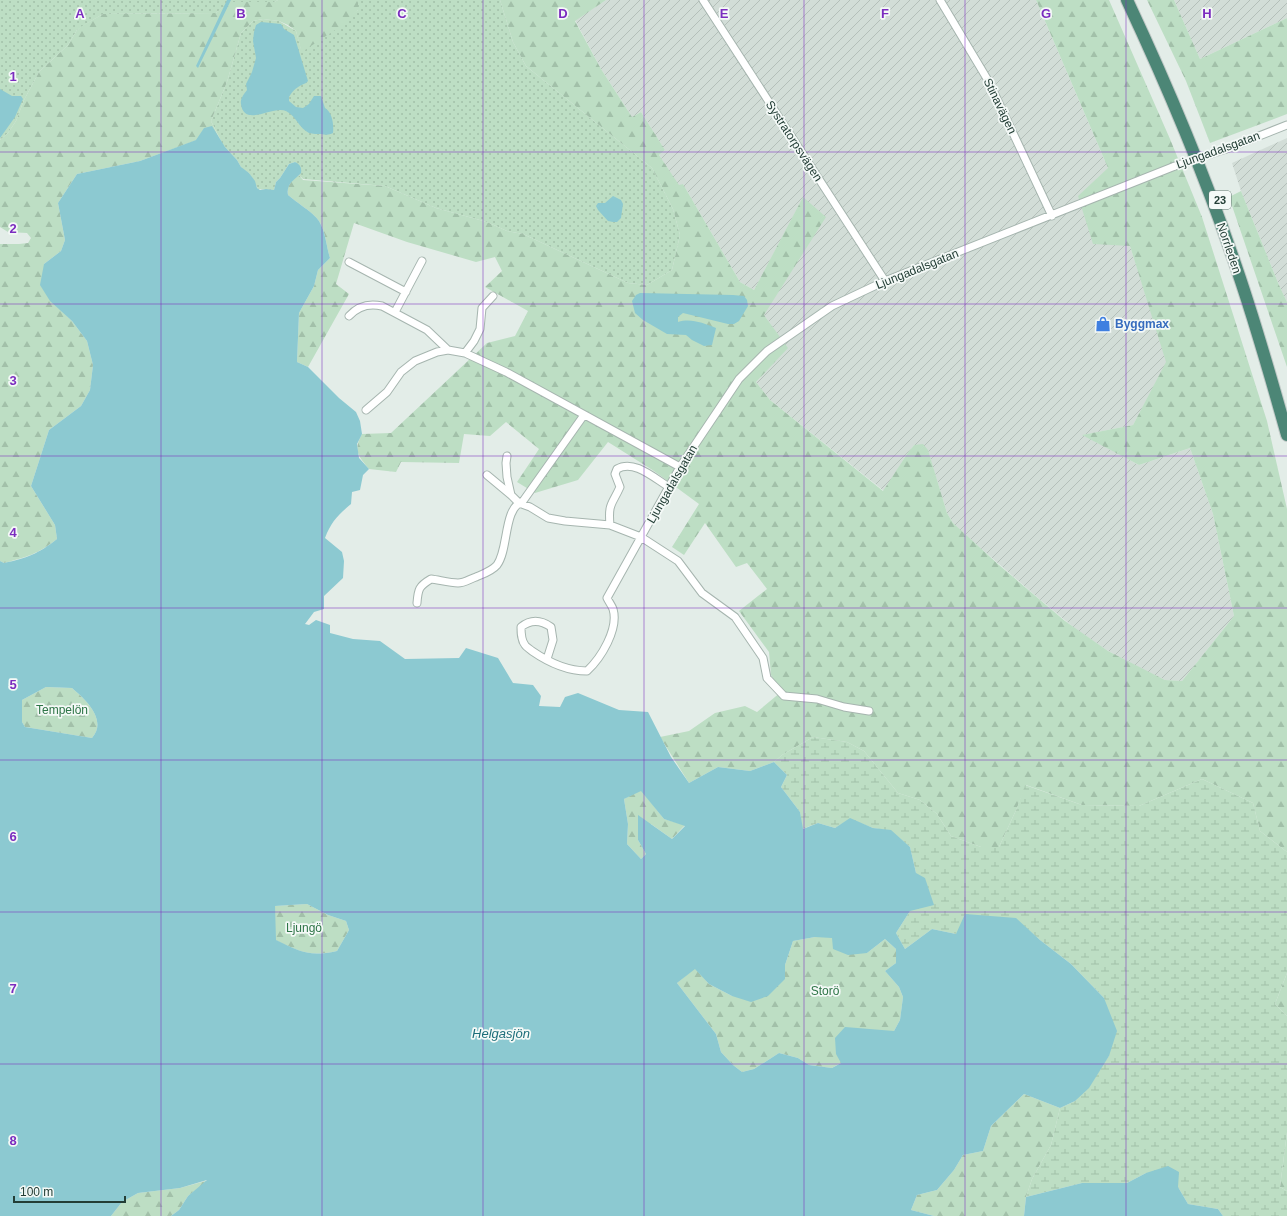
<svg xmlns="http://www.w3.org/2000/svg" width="1287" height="1216" viewBox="0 0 1287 1216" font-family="Helvetica,sans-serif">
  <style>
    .industrial { fill: url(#industrial-furrows) }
    .grass { fill: url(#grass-dots) }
    .forest { fill: url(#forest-firs) }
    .wetland { fill: url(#wetland-marsh) }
    .water { fill: #8cc9d1; fill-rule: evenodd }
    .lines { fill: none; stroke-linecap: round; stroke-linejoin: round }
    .minor-casing { stroke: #a6b5af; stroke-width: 9 }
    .trunk-casing { stroke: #c1c9c7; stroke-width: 14 }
    .minor { stroke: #fff; stroke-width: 7 }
    .trunk { stroke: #4c8676; stroke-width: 12 }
    .minor-bridge-casing { stroke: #a6b5af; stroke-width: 9; stroke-linecap: butt }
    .minor-bridge { stroke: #fff; stroke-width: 7 }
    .grid { fill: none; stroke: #7b2cbf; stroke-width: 1; stroke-opacity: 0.55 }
    .labels { text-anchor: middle; stroke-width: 3.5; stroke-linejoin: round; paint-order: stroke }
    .shield { fill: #f4f9f7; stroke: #627670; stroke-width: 1 }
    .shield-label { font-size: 11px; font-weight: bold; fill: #233e36 }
    .street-label { font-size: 12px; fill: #233e36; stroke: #f4f9f7 }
    .shop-label { font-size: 12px; font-weight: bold; fill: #366cbe; stroke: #f4f9f7; text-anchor: start }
    .park-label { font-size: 12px; fill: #2e7547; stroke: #f4f9f7 }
    .water-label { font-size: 13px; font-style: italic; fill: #1d6e7a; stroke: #f4f9f7 }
    .grid-label { font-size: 13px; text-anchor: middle; font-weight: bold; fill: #7b2cbf; stroke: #f4f9f7; stroke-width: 3.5; stroke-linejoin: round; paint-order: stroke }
  </style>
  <defs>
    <pattern id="industrial-furrows" width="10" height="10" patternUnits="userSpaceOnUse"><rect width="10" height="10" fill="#d2ddd7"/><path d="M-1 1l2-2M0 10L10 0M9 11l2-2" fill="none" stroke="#b4bfb9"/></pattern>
    <pattern id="grass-dots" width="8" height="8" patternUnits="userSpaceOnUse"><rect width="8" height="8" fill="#bddec4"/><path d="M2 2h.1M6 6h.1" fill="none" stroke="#a2c0a9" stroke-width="1.8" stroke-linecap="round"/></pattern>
    <pattern id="forest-firs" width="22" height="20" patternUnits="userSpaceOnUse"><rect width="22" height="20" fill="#bddec4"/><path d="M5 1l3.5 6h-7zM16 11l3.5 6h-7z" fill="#a2c0a9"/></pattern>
    <pattern id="wetland-marsh" width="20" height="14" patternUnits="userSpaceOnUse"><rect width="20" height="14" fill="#bddec4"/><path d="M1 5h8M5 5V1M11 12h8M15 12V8" fill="none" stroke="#a2c0a9"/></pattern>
  </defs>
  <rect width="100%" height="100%" fill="#e3ede8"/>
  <path class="industrial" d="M606 0H1036L1108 168 1130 246 1167 362 1133 425 1083 435 1139 465 1190 448 1213 514 1234 616 1182 681 1165 680 1144 670 1108 651 1078 631 1037 597 962 532 953 523 947 513 928 451 914 445 907 454 884 491 770 400 756 382 787 348 764 315 803 198 754 290 740 282 683 184 679 186 659 155 665 150 641 112 632 117 601 69 575 20Z
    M1174 0H1287V18L1200 59Z
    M1287 138V302L1279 285 1241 191 1232 163Z"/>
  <path class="grass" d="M0 0H278L274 2H230L216 13 103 14 86 24 77 30 68 45 39 72 24 100 16 121 8 133 0 140Z
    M358 0H500L513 42 526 66 652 168 673 209 680 235 672 270 647 285 628 283 523 234 507 231 487 222 436 208 385 186 303 179 299 175 301 171 300 167 295 162 289 164 280 178 276 182 274 190 258 189 249 173 242 169 237 160 223 145 211 121 227 82 241 33 253 21 263 19 279 21 296 31 301 49 358 10Z"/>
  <path class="forest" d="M278 0H358V10L335 30 305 50H301L296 31 288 25 279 21 263 19 253 21 241 33 227 82 211 121 221 142 219 138 204 129 197 140 140 161 77 174 58 203 65 240 61 251 44 264 50 300 72 321 87 341 93 365 90 390 81 406 49 430 31 486 55 525 57 539C38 554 27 557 4 563L0 561V244H19L28 243 31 238 27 233 8 232 0 227V140L8 133 16 121 24 100 39 72 68 45 77 30 82 26 103 14 216 13 229 2H274Z
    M500 0H606L575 21 601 69 632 117 641 112 665 150 659 155 679 185 683 184 740 282 754 290 803 197 826 217 764 315 788 348 756 382 770 400 883 491 907 454 914 445 923 444 928 450 947 513 953 523 999 565 1065 621 1108 651 1165 680 1182 681 1234 616 1213 514 1190 448 1139 465 1082 435 1133 425 1166 362 1130 246 1093 244 1078 196 1108 168 1036 0H1109L1170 139 1202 217 1267 421 1287 509V852L1260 831 1253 803 1202 779 1139 806 1082 805 1026 785 1017 808 999 847H981L951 836 937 814 920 800 898 793 864 751 847 742 813 737 782 755 774 762 750 771 718 767 689 783 660 737 689 731 715 713 745 706 757 712 781 692 771 675 769 652 739 611 767 589 747 563 736 567 705 523 684 555 672 547 699 504 654 471 608 442 578 480 535 493 517 482 539 449 506 422 490 436 464 434 459 463 401 462 396 472 369 469C358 456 353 450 362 434L391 433 487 343 515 336 528 311 485 287 502 271 495 257 476 262 407 242 354 223 336 284 349 294 308 367 297 362 299 313 314 286 318 270 330 258C326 245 326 233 319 221 314 213 296 202 288 195V187L293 179 299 175 303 180 385 186 436 208 487 222 507 231 523 234 628 283 647 285 672 270 680 235 673 209 652 168 526 66 513 42Z
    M1147 0H1174L1200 59 1287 18V114L1210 143 1186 81Z
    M1241 191 1279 285 1287 302V367L1229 197Z
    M46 687 72 688C85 699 108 720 92 738L25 727 22 722V700Z
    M641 790 664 819 685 825 672 839 651 824 638 840 646 854 641 859 627 844 628 824 624 799Z
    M307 904 328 915 346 921 349 930 337 951C309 957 301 952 275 940V906Z
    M815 937H833L867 953 885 939 896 949V963L885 971 899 987 903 997 900 1020 894 1031 832 1068 809 1065 798 1058 779 1053 754 1069 742 1072 733 1065 721 1052 716 1034 677 983 695 968 709 984 732 996 784 979 785 965 793 941Z
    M1287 973V1016L1275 1004Z
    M1024 1094 1060 1108 1051 1145 1032 1179 1026 1197 1024 1216H934L911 1210 917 1195 937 1190 954 1170 963 1155 983 1151 991 1126Z
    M1287 1132V1191L1280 1187Z
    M209 1180 188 1196 179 1210 171 1216H111L122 1202 138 1193 180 1188Z"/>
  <path class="wetland" d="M813 737 847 742 864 751 898 793 920 800 937 814 951 836 981 847H999L1017 808 1025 785 1082 805 1139 806 1202 779 1253 803 1260 831 1287 852V973L1275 1004 1287 1016V1132L1280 1187 1287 1191V1216H1223L1218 1209 1188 1204 1178 1187 1146 1173 1127 1183H1082L1026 1197 1032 1179 1051 1145 1060 1108 1075 1101 1109 1056 1104 998 1071 964 1040 940 1015 918 956 934 932 929 905 949 896 933 910 911 916 873 910 847 891 831 873 828 850 819 835 828 818 823 802 829 800 812 781 787 787 775 774 762 782 755Z"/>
  <path class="water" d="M227 0H231L198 68 196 66Z
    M261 22 281 24 284 29 294 35 308 81 306 83C298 86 293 90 289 97V101L296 107 303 108 309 104 314 96H321L325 108C332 112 334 124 333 133 329 135 326 135 321 134 317 134 313 134 309 133 299 128 296 116 286 111 273 105 244 128 241 104 240 99 244 94 247 90L246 84 252 72 256 58 253 41 254 32 256 25Z
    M0 89 12 96H21L23 99 15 117 0 138Z
    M212 126 225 147 237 160 241 167 249 173 255 181 257 188 260 190 266 189 274 190 276 182 280 178 289 164 295 162C300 164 302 168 301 173 295 180 286 183 288 195 296 202 314 213 319 221 326 233 326 245 330 258L318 270 314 286 299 313 297 362 308 367 339 398 356 412 360 421 362 434 357 444 359 458 369 469 363 475 360 490 352 492 351 504C338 515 331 522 325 538L342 552 344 561 343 578 324 596V609L314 612 305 624 309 625 316 620 330 625V633L353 639 380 641 405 659 459 658 466 648 498 658 513 683 533 685 541 696 539 706 560 707 565 697 578 693 619 710 648 712 671 757 689 783 718 767 750 771 774 762 787 775 781 787 800 812 803 829 818 823 835 828 850 818 873 828 891 830 910 847 916 873 925 878 934 905 910 911 896 933 905 949 932 929 956 934 965 914 1016 918 1040 940 1071 964 1104 998 1117 1031 1109 1056 1089 1088 1075 1101 1060 1108 1024 1094 991 1126 983 1151 963 1155 954 1170 937 1190 917 1195 911 1210 934 1216H171L179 1210 188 1196 207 1180 180 1188 138 1193 122 1202 111 1216H0V561L4 563C27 558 38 554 57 539L55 525 31 486 49 430 81 406 90 390 93 365 87 341 72 321 50 301 40 285 44 264 61 251 65 240 58 203 77 174 140 161 196 140 204 128ZM46 687 72 688C85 699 108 720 92 738L25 727 22 722V700ZM641 791 664 819 685 826 672 839 638 815V840L646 854 641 859 627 844 628 824 624 799ZM307 904 328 915 346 921 349 930 337 951C309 957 301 952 276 940L275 906ZM815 937 832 938 833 949 848 955 867 953 885 939 896 949V963L885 971 899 987 903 997 900 1020 894 1031 845 1027 835 1038 836 1054 841 1063 832 1068 809 1065 798 1058 779 1053 754 1069 742 1072 733 1065 721 1052 716 1034 677 983 695 969 709 984 732 996 751 1002 768 996 785 979V965L793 941Z
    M613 196 621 200 623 204 621 218 617 222H613L608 221 598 210 596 206 598 203H605Z
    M640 293 733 295 744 296 747 300 748 306 739 321 734 324H728L683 313 678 317V322C691 318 703 323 716 328L712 345 704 346 692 340 686 335 667 334 643 320 635 313 632 301 636 295Z
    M1168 1166 1179 1172 1178 1187 1188 1204 1218 1209 1223 1216H1024L1026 1197 1082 1183H1127L1146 1173Z"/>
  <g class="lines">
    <defs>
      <path id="minor" d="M703 0 885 281
        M940 0 989 82 1052 216
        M1226 149 1287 125
        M349 262 406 292
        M395 312 422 261
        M349 316C358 306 369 303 382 306L427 330 448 350
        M465 353 474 341 480 329 482 308 493 296
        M366 410 387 392 401 372 415 361 437 352 448 350 465 353 506 372 680 467
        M507 456 506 463 507 477 511 495 519 503 530 507 548 518 565 521 610 525 641 537 678 561 702 593 735 617 763 658 767 678 784 696 817 699 844 707 869 711
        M487 475 511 495
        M610 525C608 503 612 505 620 487L615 474 617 469C634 459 654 478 669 487
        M417 603C418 589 419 586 431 579 439 580 450 583 458 583 464 583 470 579 476 577 483 574 492 571 497 565 509 549 503 508 523 501L584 415
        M547 659 553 640 551 627C541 620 531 619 521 627 521 633 521 640 525 645 526 647 530 649 532 651 548 662 567 671 587 671 601 658 619 629 613 609 612 606 609 602 607 598L680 467 739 379 767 351 832 306 885 281 1175 166"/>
      <path id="trunk" d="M1127 0C1166 83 1202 168 1232 255 1253 314 1270 374 1287 435"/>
    </defs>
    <use href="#minor" class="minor-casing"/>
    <use href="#trunk" class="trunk-casing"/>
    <use href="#minor" class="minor"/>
    <use href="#trunk" class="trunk"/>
    <defs>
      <path id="minor-bridge" d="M1175 166 1226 149"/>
    </defs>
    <use href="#minor-bridge" class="minor-bridge-casing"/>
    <use href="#minor-bridge" class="minor-bridge"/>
  </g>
  <path class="grid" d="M161 0V1216M322 0V1216M483 0V1216M644 0V1216M804 0V1216M965 0V1216M1126 0V1216M0 152H1287M0 304H1287M0 456H1287M0 608H1287M0 760H1287M0 912H1287M0 1064H1287"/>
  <defs>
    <symbol id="shop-bare" viewBox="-9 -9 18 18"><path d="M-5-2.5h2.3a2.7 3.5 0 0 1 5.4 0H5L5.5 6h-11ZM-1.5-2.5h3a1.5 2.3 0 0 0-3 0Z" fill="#3f7fe0" stroke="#f4f9f7" stroke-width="2.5" paint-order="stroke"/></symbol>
  </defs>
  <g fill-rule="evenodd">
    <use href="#shop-bare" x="1092" y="313" width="22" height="22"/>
  </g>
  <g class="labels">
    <rect class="shield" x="1209" y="191" width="22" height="18" rx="3"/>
    <g class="shield-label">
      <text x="1220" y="204">23</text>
    </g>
    <g class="street-label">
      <text transform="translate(1000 106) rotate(64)" y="4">Stinavägen</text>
      <text transform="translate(794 141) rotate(57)" y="4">Systratorpsvägen</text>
      <text transform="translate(1218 150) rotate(-20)" y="4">Ljungadalsgatan</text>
      <text transform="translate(1229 248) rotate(71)" y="4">Norrleden</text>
      <text transform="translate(917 269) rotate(-22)" y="4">Ljungadalsgatan</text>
      <text transform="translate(672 484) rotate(-60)" y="4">Ljungadalsgatan</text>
    </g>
    <g class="shop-label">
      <text x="1115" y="328">Byggmax</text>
    </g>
    <g class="park-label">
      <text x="62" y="714">Tempelön</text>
      <text x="304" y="932">Ljungö</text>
      <text x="825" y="995">Storö</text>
    </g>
    <g class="water-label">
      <text x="501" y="1038">Helgasjön</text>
    </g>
  </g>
  <g class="grid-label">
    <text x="80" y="18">A</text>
    <text x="241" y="18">B</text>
    <text x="402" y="18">C</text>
    <text x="563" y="18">D</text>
    <text x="724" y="18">E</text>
    <text x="885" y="18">F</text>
    <text x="1046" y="18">G</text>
    <text x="1207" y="18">H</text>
    <text x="13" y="81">1</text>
    <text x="13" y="233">2</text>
    <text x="13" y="385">3</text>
    <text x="13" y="537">4</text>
    <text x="13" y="689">5</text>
    <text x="13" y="841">6</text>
    <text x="13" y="993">7</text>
    <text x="13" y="1145">8</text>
  </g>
  <path d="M14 1196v6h111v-6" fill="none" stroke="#233e36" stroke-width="2"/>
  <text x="20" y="1196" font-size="12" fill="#233e36" stroke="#f4f9f7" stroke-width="3" paint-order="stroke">100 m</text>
</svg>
